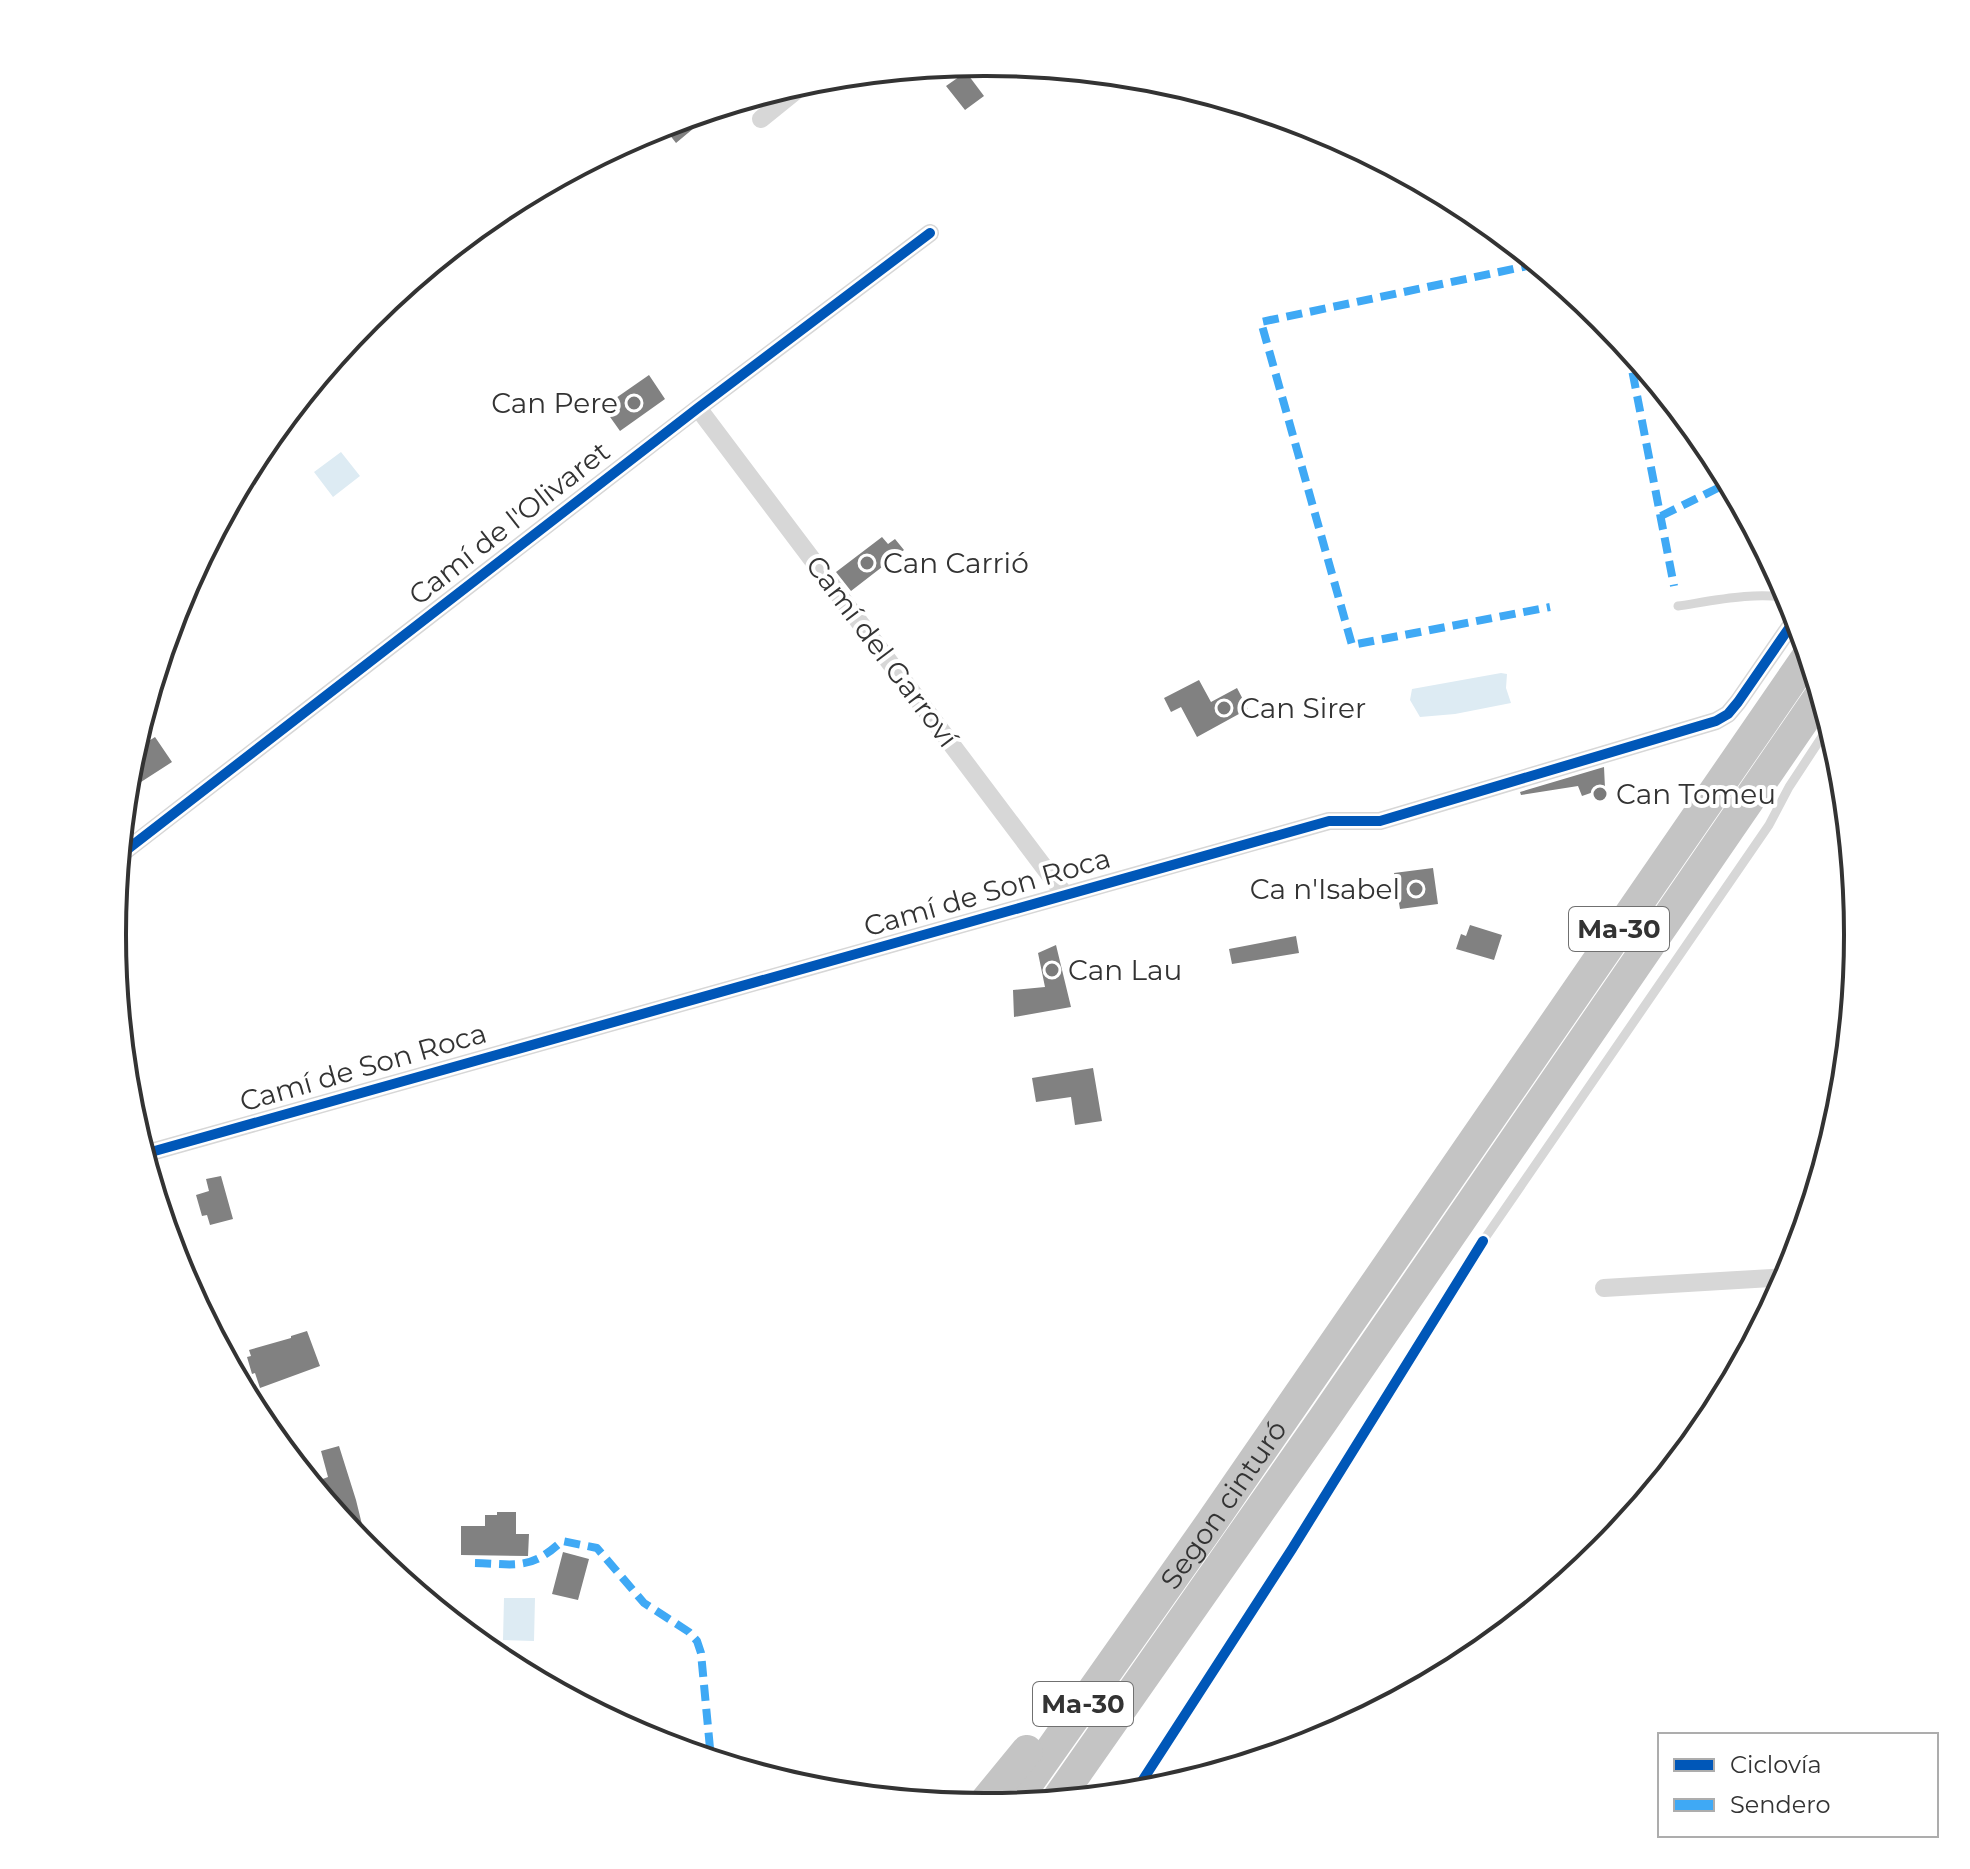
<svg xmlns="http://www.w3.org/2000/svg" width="1970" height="1869" viewBox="0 0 1970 1869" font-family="Montserrat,sans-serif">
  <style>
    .water { fill: #ddebf3 }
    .building { fill: #818181 }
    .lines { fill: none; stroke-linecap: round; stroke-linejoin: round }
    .lane { stroke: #d7d7d7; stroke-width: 9 }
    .street { stroke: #d7d7d7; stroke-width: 18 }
    .highway { stroke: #c4c4c4; stroke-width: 32 }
    .quiet { stroke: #3fa9f5; stroke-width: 8; stroke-dasharray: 16 8; stroke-linecap: butt }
    .cycleway-casing { stroke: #fff; stroke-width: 15 }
    .cycleway { stroke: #0057b8; stroke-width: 10 }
    .poi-dot { fill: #7a7a7a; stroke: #fff; stroke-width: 3 }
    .labels { text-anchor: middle; stroke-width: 8; stroke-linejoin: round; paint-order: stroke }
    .shield { fill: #fff; stroke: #707070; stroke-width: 2 }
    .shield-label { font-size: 26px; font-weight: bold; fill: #333 }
    .poi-label { font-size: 28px; fill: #333; stroke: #fff; text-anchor: start }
    .street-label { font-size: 28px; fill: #333; stroke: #fff }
    .rim { fill: none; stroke: #333; stroke-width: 4 }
  </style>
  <rect width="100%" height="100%" fill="#fff"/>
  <path class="water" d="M341 452 360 476 333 497 314 472Z
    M1501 673 1507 674 1506 688 1511 703 1455 714 1420 717 1410 700 1412 689Z
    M504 1598H535L534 1641 503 1640Z"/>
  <path class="building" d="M966 72 984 96 965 110 946 86Z
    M718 108 676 143 662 125 691 116Z
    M649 375 665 399 620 431 603 407Z
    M882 537 888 544 895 539 904 550 851 591 836 572Z
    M1199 680 1211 702 1237 688 1248 709 1197 737 1181 707 1171 712 1164 698Z
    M155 737 172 762 127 791 133 751Z
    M1604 767 1605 788 1582 796 1578 786 1521 795 1520 792Z
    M1433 868 1438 904 1400 909 1394 873Z
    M1470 925 1502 935 1494 960 1456 949 1461 934 1466 936Z
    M1296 936 1299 953 1232 964 1229 949Z
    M1056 945 1071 1007 1014 1017 1013 990 1045 987 1038 953Z
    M1093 1068 1102 1121 1075 1125 1071 1097 1036 1102 1032 1078Z
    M221 1176 233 1219 210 1225 207 1215 202 1216 196 1195 209 1191 206 1179Z
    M307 1331 320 1366 260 1388 255 1373 252 1374 247 1357 251 1356 249 1350 291 1338V1336Z
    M339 1446 356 1500 369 1553 312 1483 328 1477 321 1451Z
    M497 1512H516V1534H529L528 1556 461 1555V1526H485V1515H497Z
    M563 1552 589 1559 578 1600 552 1594Z"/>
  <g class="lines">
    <path class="lane" d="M1678 606C1706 602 1762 590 1788 599
      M1483 1241 1769 825 1789 787 1829 726"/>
    <path class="street" d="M761 119 808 81
      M698 408 1065 895
      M120 855 698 408 930 233
      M144 1154 1329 821H1380L1716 721 1728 714 1738 702 1796 618
      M1604 1288 1787 1277"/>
    <g class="highway">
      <path d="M1057 1800 1323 1420 1820 696"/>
      <path id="s1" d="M1013 1804 1211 1523 1808 656"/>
      <path d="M981 1807 1027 1751"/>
    </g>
    <path class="quiet" d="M1537 264 1261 322 1352 645 1550 607
      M1628 349 1674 586
      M1661 516 1728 483
      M475 1563C515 1564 530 1571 562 1541L597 1548 644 1603 689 1632 697 1641 701 1653 711 1759"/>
    <defs>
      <path id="cycleway" d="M120 855 698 408 930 233
        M144 1154 1329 821H1380L1716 721 1728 714 1738 702 1796 618
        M1135 1792 1292 1549 1483 1241"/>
    </defs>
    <use href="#cycleway" class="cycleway-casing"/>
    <use href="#cycleway" class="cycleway"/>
  </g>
  <g class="poi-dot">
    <circle cx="634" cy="403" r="8"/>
    <circle cx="867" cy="563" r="8"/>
    <circle cx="1224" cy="708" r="8"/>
    <circle cx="1600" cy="794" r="8"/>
    <circle cx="1416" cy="889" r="8"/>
    <circle cx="1052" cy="970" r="8"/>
  </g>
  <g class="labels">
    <g class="shield">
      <rect x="1569" y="907" width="100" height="44" rx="6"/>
      <rect x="1033" y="1682" width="100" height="44" rx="6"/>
    </g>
    <g class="shield-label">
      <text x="1619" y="938">Ma-30</text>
      <text x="1083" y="1713">Ma-30</text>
    </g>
    <g class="poi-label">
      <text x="618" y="413" text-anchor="end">Can Pere</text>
      <text x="883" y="573">Can Carrió</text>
      <text x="1240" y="718">Can Sirer</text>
      <text x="1616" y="804">Can Tomeu</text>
      <text x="1400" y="899" text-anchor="end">Ca n'Isabel</text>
      <text x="1068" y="980">Can Lau</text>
    </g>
    <g class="street-label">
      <text transform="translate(509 523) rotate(-38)" y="10">Camí de l'Olivaret</text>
      <text transform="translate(882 651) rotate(53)" y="10">Camí del Garroví</text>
      <text transform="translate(987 892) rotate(-16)" y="10">Camí de Son Roca</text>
      <text transform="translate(363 1067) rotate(-16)" y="10">Camí de Son Roca</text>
      <text dy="10" stroke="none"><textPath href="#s1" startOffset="366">Segon cinturó</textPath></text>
    </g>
  </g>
  <path d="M0 0H1970V1869H0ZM984 76H986A858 858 0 0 1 1844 934V935A858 858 0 0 1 986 1793H984A858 858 0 0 1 126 935V934A858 858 0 0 1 984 76Z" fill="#fff" fill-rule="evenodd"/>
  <path class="rim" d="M984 76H986A858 858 0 0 1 1844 934V935A858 858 0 0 1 986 1793H984A858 858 0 0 1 126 935V934A858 858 0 0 1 984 76Z"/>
  <rect x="1658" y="1733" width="280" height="104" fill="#ffffff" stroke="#adadad" stroke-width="2"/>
  <rect x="1674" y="1759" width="40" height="12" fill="#0057b8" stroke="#adadad" stroke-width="2"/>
  <text x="1730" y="1773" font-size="24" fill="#333333">Ciclovía</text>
  <rect x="1674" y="1799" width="40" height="12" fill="#3fa9f5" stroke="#adadad" stroke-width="2"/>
  <text x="1730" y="1813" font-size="24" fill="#333333">Sendero</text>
</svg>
